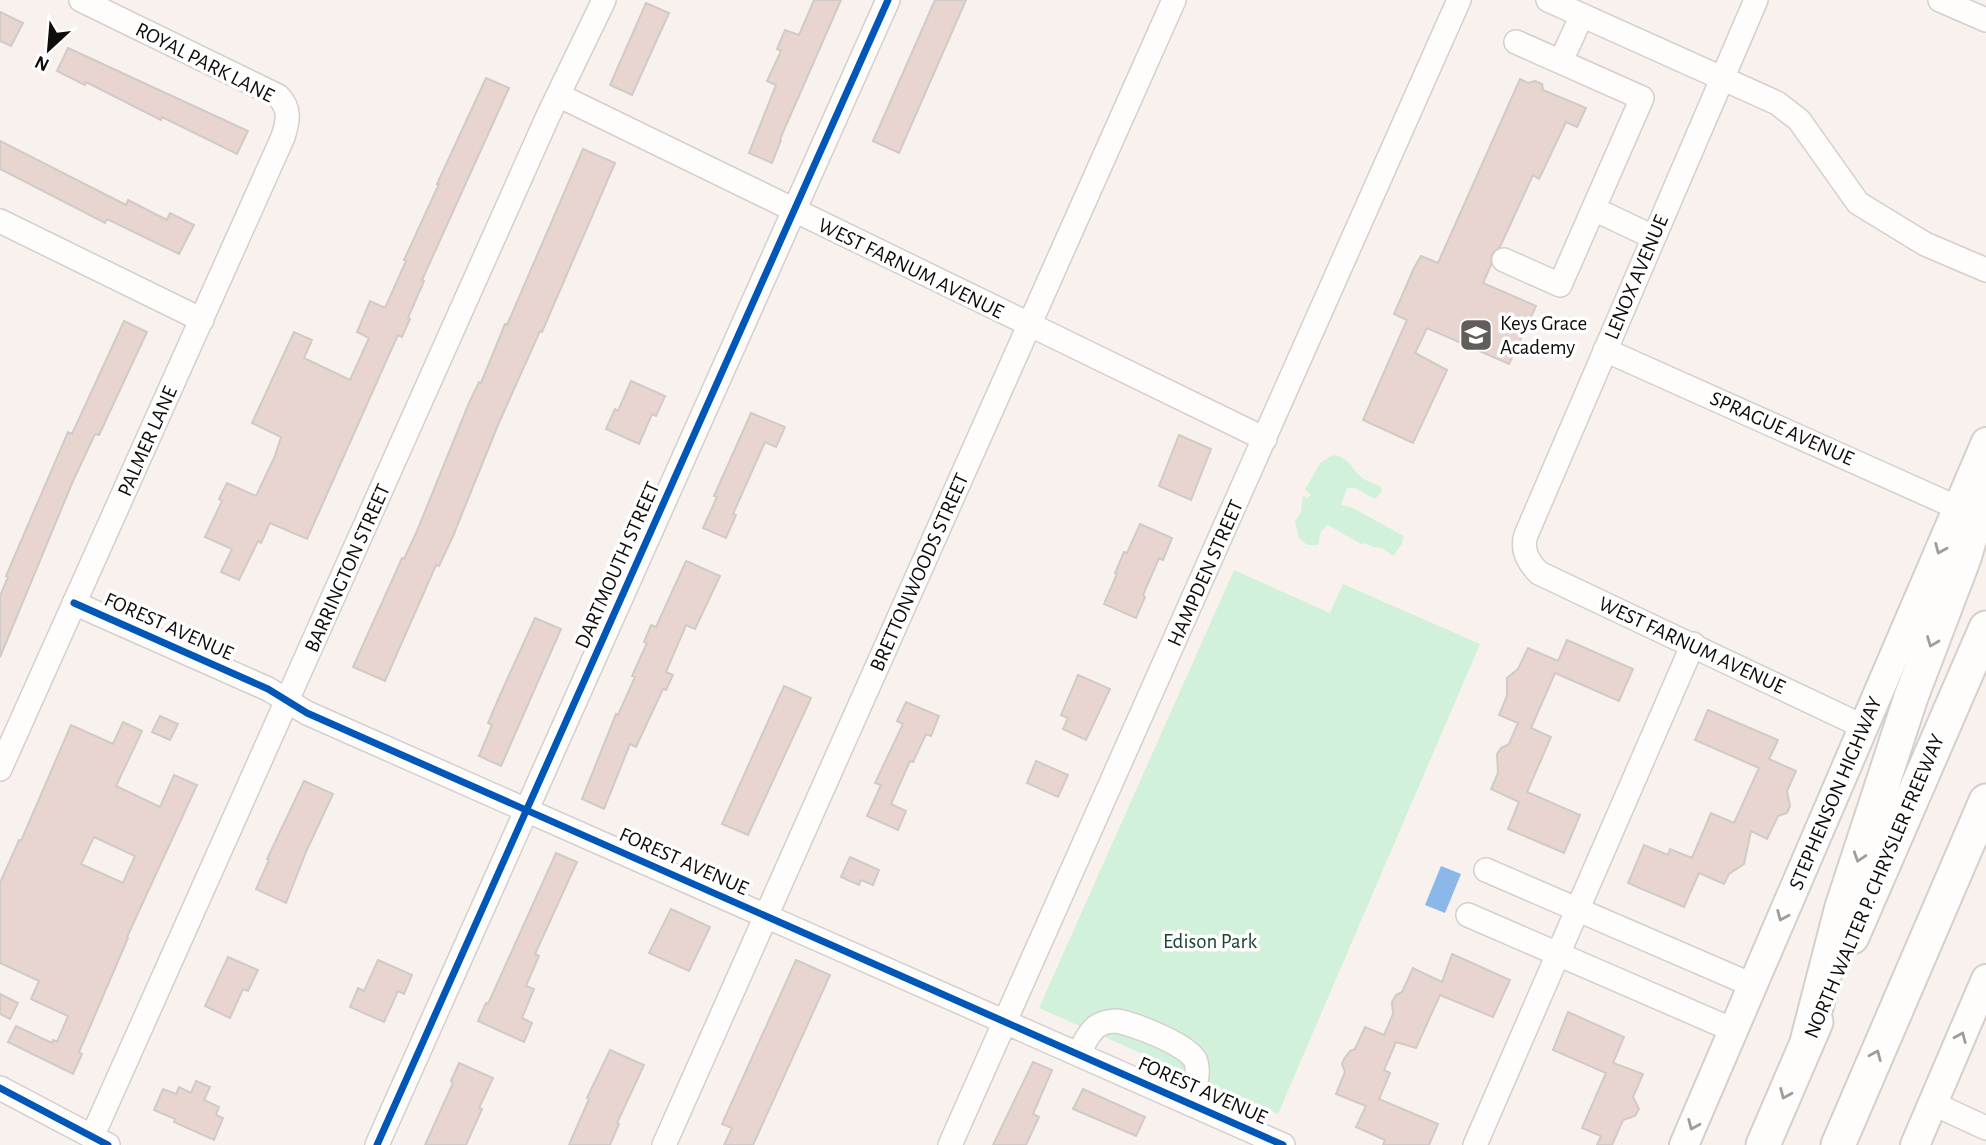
<svg xmlns="http://www.w3.org/2000/svg" width="1986" height="1145" viewBox="0 0 1986 1145" font-family="'Alegreya Sans',sans-serif">
  <style>
    .green { fill: #d1f1db }
    .water { fill: #8cb8e9 }
    .building { fill: #e8d5d0; stroke: #d0cac9; stroke-width: 2; fill-rule: evenodd }
    .lines { fill: none; stroke-linecap: round; stroke-linejoin: round }
    .minor-casing { stroke: #d5cfcc; stroke-width: 26 }
    .major-casing { stroke: #d5cfcc; stroke-width: 32 }
    .highway-casing { stroke: #d5cfcc; stroke-width: 37 }
    .minor { stroke: #fefdfc; stroke-width: 23 }
    .major { stroke: #fefdfc; stroke-width: 28 }
    .highway { stroke: #fefdfc; stroke-width: 33 }
    .cycleway-casing { stroke: #fff; stroke-width: 11 }
    .cycleway { stroke: #0057b8; stroke-width: 7 }
    .oneway { stroke: #9f9d9b }
    .labels { text-anchor: middle; stroke-width: 7; stroke-linejoin: round; paint-order: stroke }
    .street-label { font-size: 21px; fill: #100c0a; stroke: #fff }
    .poi-label { font-size: 21px; fill: #100c0a; stroke: #fff; text-anchor: start }
    .park-label { font-size: 21px; fill: #19442f; stroke: #fff }
  </style>
  <rect width="100%" height="100%" fill="#f9f1ee"/>
  <path class="green" d="M1333 455C1348 457 1350 466 1359 475 1363 480 1373 483 1380 486L1382 491 1375 499 1355 488H1347L1341 505 1351 507 1404 536 1402 544 1393 556 1382 548 1373 547 1364 543 1361 544 1328 525 1321 531 1318 545H1307L1299 538 1295 521 1301 512 1303 495 1307 498 1311 495 1305 490 1320 463Z
    M1234 570 1330 613 1343 584 1480 644 1278 1114 1039 1008Z"/>
  <path class="water" d="M1441 866 1461 874 1445 913 1425 905Z"/>
  <path class="building" d="M814 0H841L780 139 781 140 772 163 749 153 776 85 767 81 781 51 777 49 785 30 799 35Z
    M935 0H966L899 153 873 141Z
    M646 3 669 13 632 95 610 85Z
    M0 12 23 23 11 46 0 41Z
    M68 48 248 131 237 154 162 117 161 120 86 82 85 85 57 71Z
    M486 78 509 88 422 280 424 281 408 318 410 319 402 337 398 335 392 348 307 539 270 523 261 543 258 541 239 580 221 572 232 549 205 537 222 501 219 499 227 483 256 496 275 456 281 437 252 423 294 332 312 340 304 358 350 380 369 338 357 332 370 301 385 308 406 261 404 260 439 184H437Z
    M1520 79 1528 83 1535 81 1542 84 1543 90 1586 108 1577 127 1566 122 1539 179 1533 175 1500 247 1492 254 1491 265 1483 283 1536 306 1509 364 1427 328 1415 353 1447 370 1413 443 1363 420 1407 320 1394 314 1414 268 1421 256 1438 263Z
    M0 141 126 205 128 200 167 220 170 213 194 225 179 254 107 219 105 223 0 169Z
    M583 149 615 163 542 332 540 331 498 425 453 536 439 566 436 565 385 681 353 667 402 558 404 559 417 531 469 403 479 382 481 383 505 324 507 325Z
    M124 321 147 332 99 435 95 434 73 481 0 657V596L8 577 6 576 68 432 72 434Z
    M631 381 665 396 656 416 652 414 639 444 606 429 615 409 618 411Z
    M751 413 785 427 776 447 765 442 733 514 736 515 726 538 703 528 717 497 714 496Z
    M1179 435 1211 449 1191 500 1159 486Z
    M1140 524 1172 538 1163 560 1159 558 1143 595 1145 597 1136 618 1104 604 1117 574 1115 573 1124 552 1127 553Z
    M686 561 720 576 695 629 686 625 666 672 673 675 666 690 663 689 636 747 630 744 604 809 582 799 616 714 618 715 635 677 632 676 647 643 644 642 651 625 656 627Z
    M535 618 561 629 501 766 479 756 492 725 488 723 500 695Z
    M1567 640 1633 669 1619 701 1555 673 1531 728 1551 737 1527 792 1580 815 1564 853 1508 829 1519 802 1491 789 1498 773 1497 754 1501 748 1509 744 1518 723 1499 715 1507 696V678L1518 669 1528 648 1558 661Z
    M1078 675 1110 689 1086 740 1063 729 1068 718 1061 715Z
    M784 686 811 698 748 835 722 824Z
    M906 702 939 716 931 736 926 734 913 762 910 761 891 804 906 811 898 830 867 816 881 785 875 783 903 724 897 721Z
    M1708 710 1778 740 1769 759 1796 771 1787 791 1790 806 1787 813 1778 816 1767 839 1751 831 1744 864 1729 874 1724 884 1699 873 1684 907 1628 883 1644 845 1668 855 1670 849 1692 858 1711 813 1734 823 1759 768 1695 740Z
    M160 716 178 724 170 740 152 732Z
    M123 722 142 731 116 786 160 807 174 775 197 785 127 937 128 938 79 1052 82 1054 73 1074 8 1042 16 1026 52 1043 53 1040 57 1042 68 1016 31 999 39 981 0 963V883L19 840 21 841 71 725 113 744ZM94 837 135 856 123 883 81 864Z
    M1036 761 1068 775 1058 797 1027 783Z
    M304 781 333 794 306 852 286 903 256 889 269 860 267 859Z
    M556 853 577 862 535 954 539 956 526 986 534 989 522 1018 532 1023 524 1042 478 1021 486 1003 488 1004Z
    M850 857 879 870 873 885 861 880 859 885 841 877Z
    M671 909 710 927 689 971 649 953Z
    M1452 954 1510 980 1493 1017 1440 995 1416 1048 1396 1042 1384 1070 1390 1073 1379 1099 1438 1124 1429 1145H1383L1385 1140 1356 1127 1366 1106 1336 1094 1345 1072 1342 1064 1344 1059 1350 1051 1355 1049 1365 1027 1384 1035 1393 1014 1392 1002 1396 995 1402 992 1413 968 1442 982Z
    M228 957 258 970 248 991 243 989 230 1018 205 1006Z
    M378 960 412 975 404 994 398 991 384 1022 350 1007 358 988 364 991Z
    M796 960 830 975 753 1145H724L732 1128 722 1124Z
    M0 994 18 1003 10 1019 0 1014Z
    M1568 1012 1624 1037 1613 1063 1643 1074 1633 1097 1639 1109 1635 1116 1623 1120 1612 1145H1597L1601 1136 1582 1128 1606 1073 1553 1050Z
    M610 1050 644 1065 617 1123 619 1124 610 1145H569L589 1099 587 1098Z
    M1033 1062 1052 1070 1033 1114 1039 1117 1026 1145H993Z
    M459 1063 493 1078 479 1108 482 1109 466 1145H425L453 1083 451 1081Z
    M196 1081 210 1087 204 1100 219 1107 216 1115 223 1118 214 1140 174 1122 175 1119 154 1110 163 1089 176 1094 179 1087 191 1093Z
    M1083 1089 1145 1117 1136 1136 1073 1109Z"/>
  <g class="lines">
    <defs>
      <path id="minor" d="M1548 0 1777 103 1799 120 1858 203 1925 244 1986 270
        M1756 0 1526 535C1521 550 1528 562 1539 573L1864 727
        M1940 0 1986 20
        M1561 61 1582 15
        M558 95 1265 439
        M1594 209 1653 237
        M0 221 202 320
        M1504 260 1560 285 1642 98 1516 42
        M1605 350 1958 508
        M74 603 268 689 307 713 1283 1145
        M0 769 283 137C288 121 291 109 278 96L81 0
        M1486 870 1752 985
        M1468 915 1733 1030
        M1078 1054C1083 1046 1088 1033 1096 1027 1101 1023 1110 1021 1116 1021 1132 1023 1192 1046 1196 1062 1200 1078 1194 1088 1186 1102
        M0 1088 108 1145
        M1932 1103 1986 1128
        M92 1137 548 116 604 0
        M377 1145 888 0
        M664 1145 1174 0
        M950 1145 1459 0
        M1475 1145 1693 644"/>
      <path id="major" d="M1684 1145 1986 442
        M1915 1145 1986 979"/>
      <path id="highway" d="M1852 937 1986 628
        M1807 1042 1842 907 1911 697 1964 558 1986 485
        M1763 1145 1816 1022
        M1838 1145 1986 801"/>
    </defs>
    <use href="#minor" class="minor-casing"/>
    <use href="#major" class="major-casing"/>
    <use href="#highway" class="highway-casing"/>
    <use href="#minor" class="minor"/>
    <use href="#major" class="major"/>
    <use href="#highway" class="highway"/>
    <defs>
      <path id="cycleway" d="M74 603 268 689 307 713 1283 1145
        M0 1088 108 1145
        M377 1145 888 0"/>
    </defs>
    <use href="#cycleway" class="cycleway-casing"/>
    <use href="#cycleway" class="cycleway"/>
  </g>
  <defs><path id="oneway-chevron" d="M-2-3.5L2.5 0L-2 3.5" fill="none" stroke-width="1.6" stroke-linecap="round" stroke-linejoin="round" transform="scale(1.75)"/></defs>
  <g class="oneway">
    <use href="#oneway-chevron" transform="translate(1940 549) rotate(113)"/>
    <use href="#oneway-chevron" transform="translate(1932 642) rotate(111)"/>
    <use href="#oneway-chevron" transform="translate(1859 857) rotate(108)"/>
    <use href="#oneway-chevron" transform="translate(1782 916) rotate(113)"/>
    <use href="#oneway-chevron" transform="translate(1961 1037) rotate(-67)"/>
    <use href="#oneway-chevron" transform="translate(1876 1055) rotate(-67)"/>
    <use href="#oneway-chevron" transform="translate(1785 1094) rotate(113)"/>
    <use href="#oneway-chevron" transform="translate(1693 1125) rotate(113)"/>
  </g>
  <defs>
    <symbol id="school-square" viewBox="-11 -11 22 22"><rect x="-9" y="-9" width="18" height="18" rx="4" fill="#625c5a" stroke="#fff"/><path d="M0-5L7-2L0 1L-7-2ZM-4 1L0 2.5L4 1V4Q0 6-4 4Z" fill="#fff"/></symbol>
  </defs>
  <g fill-rule="evenodd">
    <use href="#school-square" x="1457" y="316" width="38" height="38"/>
  </g>
  <g class="labels">
    <g class="street-label">
      <text transform="translate(205 62) rotate(27)" y="7">ROYAL PARK LANE</text>
      <text transform="translate(911 268) rotate(26)" y="7">WEST FARNUM AVENUE</text>
      <text transform="translate(1636 277) rotate(-67)" y="7">LENOX AVENUE</text>
      <text transform="translate(1782 428) rotate(24)" y="7">SPRAGUE AVENUE</text>
      <text transform="translate(147 441) rotate(-66)" y="7">PALMER LANE</text>
      <text transform="translate(617 565) rotate(-66)" y="7">DARTMOUTH STREET</text>
      <text transform="translate(347 568) rotate(-66)" y="7">BARRINGTON STREET</text>
      <text transform="translate(919 572) rotate(-66)" y="7">BRETTONWOODS STREET</text>
      <text transform="translate(1205 573) rotate(-66)" y="7">HAMPDEN STREET</text>
      <text transform="translate(169 626) rotate(24)" y="7">FOREST AVENUE</text>
      <text transform="translate(1692 645) rotate(25)" y="7">WEST FARNUM AVENUE</text>
      <text transform="translate(1835 793) rotate(-67)" y="7">STEPHENSON HIGHWAY</text>
      <text transform="translate(684 861) rotate(24)" y="7">FOREST AVENUE</text>
      <text transform="translate(1874 886) rotate(-67)" y="7">NORTH WALTER P. CHRYSLER FREEWAY</text>
      <text transform="translate(1203 1090) rotate(24)" y="7">FOREST AVENUE</text>
    </g>
    <g class="poi-label">
      <text x="1500" y="330">Keys Grace<tspan x="1500" dy="24">Academy</tspan></text>
    </g>
    <g class="park-label">
      <text x="1210" y="948">Edison Park</text>
    </g>
  </g>
  <g transform="translate(49 49) rotate(206)" stroke="#ffffff" stroke-width="5" paint-order="stroke">
  <path d="M0-5L12 26L0 18L-12 26Z" fill="#100c0a"/>
  <text y="-10" font-size="19" font-weight="bold" text-anchor="middle" fill="#100c0a">N</text>
  </g>
</svg>
